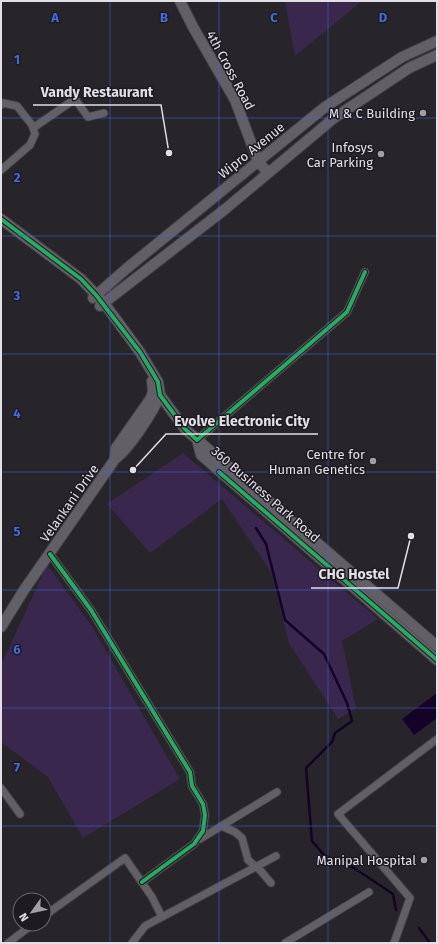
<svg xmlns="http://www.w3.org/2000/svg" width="438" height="944" viewBox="0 0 438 944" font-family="'Fira Sans',sans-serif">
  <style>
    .green { fill: #39274e }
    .water { fill: #150327 }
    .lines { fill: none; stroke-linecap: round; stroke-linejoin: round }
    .stream { stroke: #150327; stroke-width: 2.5 }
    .street-casing { stroke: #424145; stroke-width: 9 }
    .secondary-casing { stroke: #424145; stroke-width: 12 }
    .street { stroke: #626065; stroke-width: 7 }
    .secondary { stroke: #626066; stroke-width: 10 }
    .cycleway-casing { stroke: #1e1a22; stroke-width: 6 }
    .cycleway { stroke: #26ab63; stroke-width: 4 }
    .grid { fill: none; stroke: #446bdb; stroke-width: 1; stroke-opacity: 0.55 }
    .poi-dot { fill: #a19ea4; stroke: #1e1a22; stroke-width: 1.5 }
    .labels { text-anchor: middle; stroke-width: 3; stroke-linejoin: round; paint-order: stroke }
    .street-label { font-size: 13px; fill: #e2dfe5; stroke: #1e1a22 }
    .poi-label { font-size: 13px; fill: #e2dfe5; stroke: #1e1a22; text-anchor: end }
    .grid-label { font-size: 13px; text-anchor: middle; font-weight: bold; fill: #446bdb; stroke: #1e1a22; stroke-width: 3; stroke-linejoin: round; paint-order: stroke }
    .leader { fill: none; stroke: #e2dfe5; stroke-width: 1.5 }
    .callout-dot { fill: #e2dfe5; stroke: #1e1a22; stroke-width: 1.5 }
    .callout-label { font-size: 14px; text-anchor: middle; font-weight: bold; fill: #e2dfe5; stroke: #1e1a22; stroke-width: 3; stroke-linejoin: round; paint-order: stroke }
  </style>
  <rect width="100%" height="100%" fill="#27252a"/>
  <path class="green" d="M285 1H362L295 56Z
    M183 453 378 619 342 641 356 708 338 719 289 643 271 572 222 499 150 553 107 504Z
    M47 565 91 625 180 779 83 838 48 777 1 742V665Z"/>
  <path class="water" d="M437 693V718L414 735 402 719Z"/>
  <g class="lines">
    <path class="stream" d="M256 528 266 544 285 620 324 654 347 703 352 721 335 733 332 742 306 768 312 841 324 855 354 868 393 894 396 910
      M419 928 430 943"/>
    <defs>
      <path id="street" d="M1 105 3 103 17 106 32 125 35 134 30 145 1 170
        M33 128 75 99 88 117 104 113
        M197 440 347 312 365 272
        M50 554 91 610 190 772 192 786 203 804 205 815 203 831 194 844 142 882
        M1 788 20 814
        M221 826 235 832 242 838 248 860 260 870 271 883
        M200 839 277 792
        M44 916 125 858 152 897 162 917 145 926 132 943
        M162 917 276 856
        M8 943 33 924
        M285 943 369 892
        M394 943 410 898 338 814 437 739"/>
      <path id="secondary" d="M180 1 193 27 235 100 258 161 268 173
        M1 219 81 279 104 303 140 352 158 382 160 395 185 429 437 646
        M93 298 126 269 325 107 402 57 437 41
        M100 306 224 210 334 118 409 68 437 55
        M197 440 201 455 437 660
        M115 459 116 448 151 398 153 391 152 381
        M1 627 24 590 115 459C129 449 154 411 160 395"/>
    </defs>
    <use href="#street" class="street-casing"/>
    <use href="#secondary" class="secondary-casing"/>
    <use href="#street" class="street"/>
    <use href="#secondary" class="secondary"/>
    <defs>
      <path id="cycleway" d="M1 219 81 279 96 295 140 352 154 375 158 382 160 395 185 429 197 440 347 312 365 272
        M219 472 437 660
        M50 554 91 610 190 772 192 786 203 804 205 815 203 831 194 844 142 882"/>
    </defs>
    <use href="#cycleway" class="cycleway-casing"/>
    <use href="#cycleway" class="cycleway"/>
  </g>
  <path class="grid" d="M110 1V943M219 1V943M328 1V943M1 118H437M1 236H437M1 354H437M1 472H437M1 590H437M1 708H437M1 826H437"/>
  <g class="poi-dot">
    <circle cx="423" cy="113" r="4"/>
    <circle cx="381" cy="154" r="4"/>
    <circle cx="373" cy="461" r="4"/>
    <circle cx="424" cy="860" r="4"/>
  </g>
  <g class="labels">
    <g class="street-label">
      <text transform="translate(231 70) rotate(62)" y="5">4th Cross Road</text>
      <text transform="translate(251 150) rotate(-39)" y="5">Wipro Avenue</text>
      <text transform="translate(266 494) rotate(41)" y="5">360 Business Park Road</text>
      <text transform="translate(69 503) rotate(-55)" y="5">Velankani Drive</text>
    </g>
    <g class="poi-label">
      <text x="415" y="118">M &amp; C Building</text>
      <text x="373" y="152">Infosys<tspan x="373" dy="15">Car Parking</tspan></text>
      <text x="365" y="459">Centre for<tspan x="365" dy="15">Human Genetics</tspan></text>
      <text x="416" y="865">Manipal Hospital</text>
    </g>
  </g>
  <g class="grid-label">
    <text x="55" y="22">A</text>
    <text x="164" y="22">B</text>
    <text x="274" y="22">C</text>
    <text x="383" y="22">D</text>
    <text x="17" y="64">1</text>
    <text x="17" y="182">2</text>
    <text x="17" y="300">3</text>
    <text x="17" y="418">4</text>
    <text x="17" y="536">5</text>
    <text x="17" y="654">6</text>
    <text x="17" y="772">7</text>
  </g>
  <path class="leader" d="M169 153L161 105H33M133 470L166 434H318M411 536L398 588H311"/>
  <g class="callout-dot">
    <circle cx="169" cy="153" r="4"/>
    <circle cx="133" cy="470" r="4"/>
    <circle cx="411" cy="536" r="4"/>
  </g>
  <g class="callout-label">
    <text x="97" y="97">Vandy Restaurant</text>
    <text x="242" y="426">Evolve Electronic City</text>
    <text x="354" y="579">CHG Hostel</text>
  </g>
  <rect width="438" height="944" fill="none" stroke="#e2dfe5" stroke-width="4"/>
  <g transform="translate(32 912) rotate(237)"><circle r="19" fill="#1e1a22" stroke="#6c6970"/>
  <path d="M0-3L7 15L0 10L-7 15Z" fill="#a19ea4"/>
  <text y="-6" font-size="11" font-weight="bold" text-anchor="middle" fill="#e2dfe5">N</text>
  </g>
</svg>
